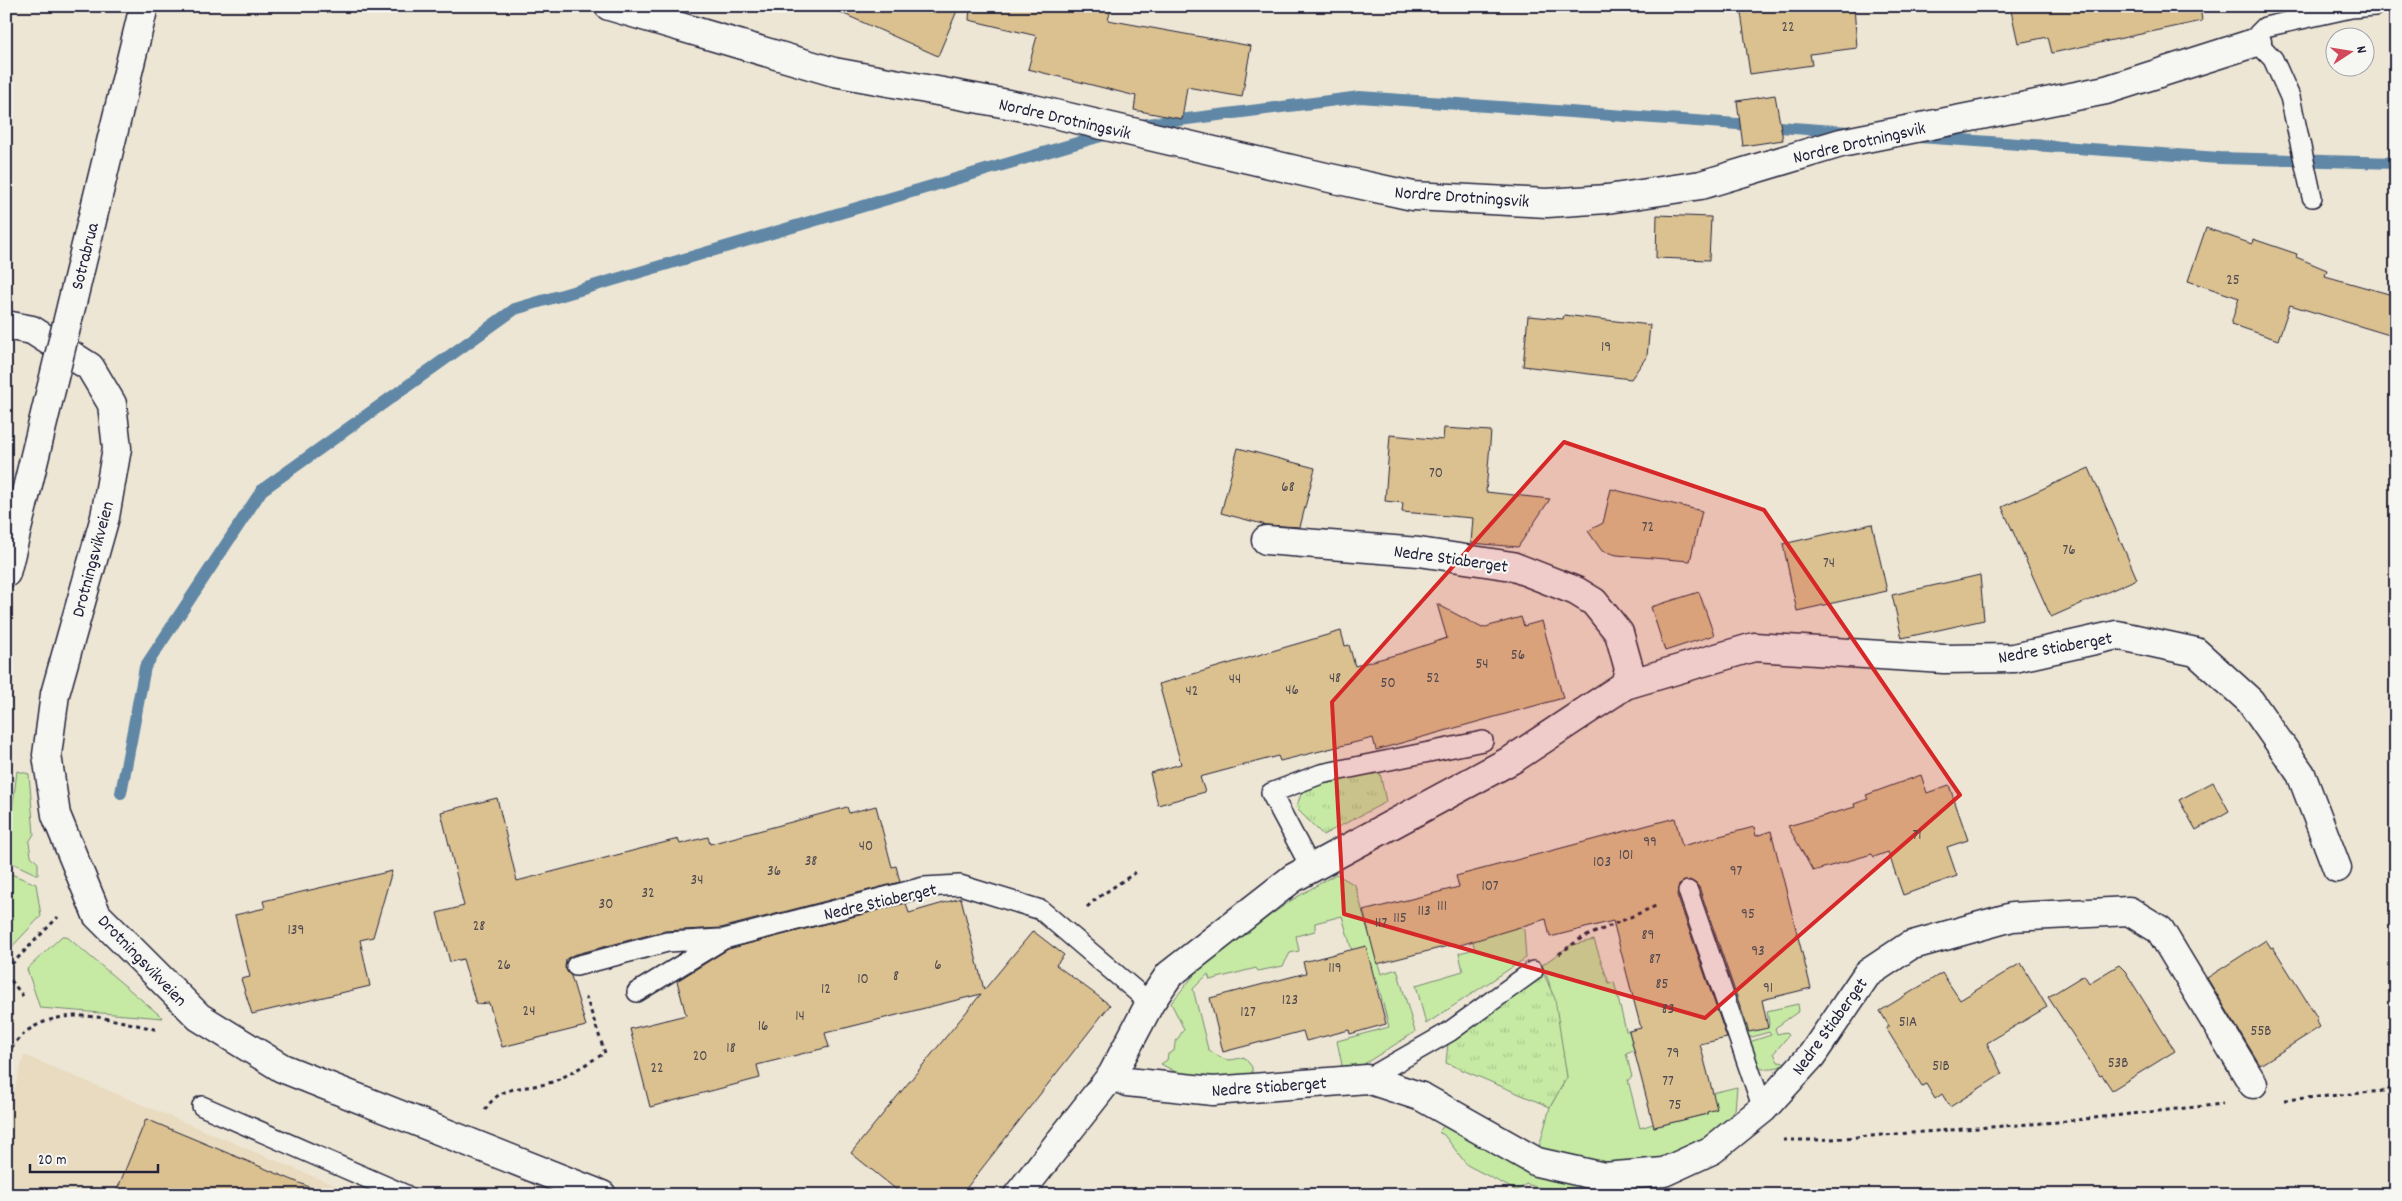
<svg xmlns="http://www.w3.org/2000/svg" width="2402" height="1201" viewBox="0 0 2402 1201" font-family="Dekko,sans-serif">
  <style>
    .built { fill: #e8dbc0 }
    .green { fill: #c6eaa4; stroke: #748670 }
    .park { fill: url(#park-tufts); stroke: #748670 }
    .lines { fill: none; stroke-linecap: round; stroke-linejoin: round }
    .stream { stroke: #6087a5; stroke-width: 12 }
    .building { fill: #dbc190; stroke: #22223b }
    .service-casing { stroke: #22223b; stroke-width: 22 }
    .minor-casing { stroke: #22223b; stroke-width: 31 }
    .secondary-casing { stroke: #22223b; stroke-width: 31 }
    .trunk-casing { stroke: #22223b; stroke-width: 31 }
    .path { stroke: #22223b; stroke-width: 3; stroke-dasharray: 4 4; stroke-linecap: butt }
    .service { stroke: #f6f6f2; stroke-width: 19 }
    .minor { stroke: #f6f6f2; stroke-width: 28 }
    .secondary { stroke: #f6f6f2; stroke-width: 28 }
    .trunk { stroke: #f6f6f2; stroke-width: 28 }
    .trunk-bridge-casing { stroke: #22223b; stroke-width: 31; stroke-linecap: butt }
    .trunk-bridge { stroke: #f6f6f2; stroke-width: 28 }
    .marked { fill: #d62828; fill-opacity: 0.2; stroke: #d62828; stroke-width: 4; stroke-linejoin: round }
    .labels { text-anchor: middle; stroke-width: 4.5; stroke-linejoin: round; paint-order: stroke }
    .number-label { font-size: 15px; fill: #504a50 }
    .street-label { font-size: 18px; fill: #22223b; stroke: #f6f6f2 }
  </style>
  <defs>
    <pattern id="park-tufts" width="24" height="20" patternUnits="userSpaceOnUse" patternTransform="scale(1.25)"><rect width="24" height="20" fill="#c6eaa4"/><path d="M3 7l-1-3M5 7V3M7 7l1-3M15 17l-1-3M17 17v-4M19 17l1-3" fill="none" stroke="#aac88e"/></pattern>
  </defs>
  <rect width="100%" height="100%" fill="#eee6d5"/>
  <filter id="ink" filterUnits="userSpaceOnUse"><feTurbulence type="fractalNoise" baseFrequency=".02" numOctaves="2"/><feDisplacementMap in="SourceGraphic" scale="10" xChannelSelector="R" yChannelSelector="G"/><feConvolveMatrix kernelMatrix="1 2 1 2 8 2 1 2 1" color-interpolation-filters="sRGB"/></filter>
  <g filter="url(#ink)">
    <path class="built" d="M24 1055 358 1195H6V1119Z"/>
    <path class="green" d="M17 771 29 774 34 834 29 842 31 856 38 863V875L6 860Z
      M6 872 36 884 41 916 6 953Z
      M1336 874 1355 885 1381 974 1397 969 1415 1032 1361 1066 1343 1070 1337 1041 1389 1027 1376 977 1361 982 1342 916 1315 923V931L1296 936 1299 951 1290 953 1283 966 1258 971 1256 968 1210 980 1208 974 1193 989 1208 1049C1224 1061 1226 1062 1244 1057L1252 1067V1078H1187L1161 1064 1167 1060 1168 1054 1174 1051 1175 1043 1184 1029 1171 1003 1200 968 1242 935 1292 900Z
      M1516 923 1524 930 1526 958 1426 1024 1416 985 1463 971 1459 953 1475 949 1472 939Z
      M62 936H66L163 1018 40 1008 27 969Z
      M1594 940 1609 984 1614 982 1626 1031H1629L1634 1050 1626 1053 1632 1077 1628 1080 1640 1128 1653 1124 1654 1127 1707 1114 1712 1093 1737 1087 1735 1110 1718 1129 1694 1145 1659 1158 1627 1163 1573 1160 1539 1147 1550 1107 1567 1077 1549 982 1542 965 1571 945Z
      M1798 1004 1799 1011 1775 1028 1777 1034 1786 1032 1789 1035 1774 1053 1778 1062 1787 1063C1760 1077 1757 1066 1746 1043L1771 1035 1769 1032 1745 1039 1739 1019 1751 1015 1768 1028 1769 1024 1767 1011Z
      M1444 1126 1554 1177 1581 1183 1579 1191 1540 1188 1526 1184 1517 1191 1467 1165 1444 1135 1438 1132Z"/>
    <path class="park" d="M1379 768 1386 802 1323 835 1296 808 1304 786Z
      M1542 970 1555 999 1567 1077 1550 1107 1446 1063 1449 1032Z"/>
    <g class="lines">
      <path class="stream" d="M1140 125 1360 97 1849 132
        M1919 137 2219 158 2396 163
        M121 793 145 667 262 490 515 309 1111 133"/>
    </g>
    <path class="building" d="M826 6H959L938 56Z
      M970 6H1112L1108 20 1251 46 1242 97 1187 87 1182 119 1134 110 1136 96 1028 69 1037 36 969 20Z
      M1740 6H1854L1857 48 1810 54 1812 65 1750 74Z
      M2010 6H2200L2202 21 2052 53 2048 37 2018 43Z
      M1775 95 1783 140 1743 146 1737 101Z
      M1657 215 1711 217 1709 260 1656 258Z
      M2206 228 2252 244 2253 239 2297 254 2296 257 2327 270 2325 276 2396 296V337L2290 305 2278 340 2231 324 2239 298 2188 281Z
      M1564 315 1650 325 1647 356 1631 379 1523 366 1528 316 1563 319Z
      M1444 428 1491 431 1486 492 1550 499 1518 547 1471 543 1473 518 1402 512 1403 503 1385 501 1390 435 1443 440Z
      M1238 448 1315 468 1300 527 1266 525 1221 513Z
      M2089 468 2137 579 2051 617 2002 507Z
      M1611 489 1702 511 1690 561 1617 555 1602 551 1588 531 1603 523Z
      M1872 524 1887 591 1797 611 1783 544Z
      M1980 575 1984 620 1902 638 1892 595Z
      M1699 592 1714 635 1665 651 1651 607Z
      M1437 604 1482 628 1521 617 1524 626 1542 621 1563 698 1376 750 1373 738 1280 761 1278 756 1200 777 1205 792 1158 805 1150 773 1181 764 1159 684 1341 631 1345 646 1349 645 1355 666 1402 653 1447 638Z
      M1921 775 1927 793 1949 785 1968 840 1947 847 1957 876 1903 895 1888 852 1874 857 1872 854 1813 871 1788 826 1855 807 1854 804 1868 799 1866 795Z
      M2213 782 2229 811 2196 830 2179 800Z
      M497 798 517 881 678 839 680 844 708 837 710 844 847 807 849 813 876 806 892 867 896 866 900 882 721 928 664 931 573 955 566 959 565 968 571 976 586 1026 502 1047 489 1003 476 1004 463 959 450 962 437 913 464 906 441 812Z
      M1675 818 1682 846 1754 827 1756 836 1771 831 1811 988 1762 1000 1768 1028 1749 1032 1699 887 1690 880 1679 884 1677 895 1727 1038 1700 1044 1717 1109 1707 1112V1114L1654 1127 1629 1031 1641 1028 1613 921 1550 937 1546 919 1457 946 1456 944 1377 964 1363 911 1459 887 1456 876Z
      M392 871 373 937 360 940 370 986 252 1014 241 979 250 977 235 915 265 908 263 901Z
      M961 898 984 990 1033 931 1064 955 1056 965 1110 1005 961 1195H903L851 1153 981 994 825 1033 829 1047 757 1065 760 1078 650 1107 630 1029 686 1015 677 981 728 949 906 903 909 913Z
      M2266 940 2271 948 2273 947 2318 1019 2316 1020 2320 1027 2260 1065 2207 978Z
      M1366 946 1386 1024 1350 1034 1349 1030 1306 1041 1303 1031 1223 1052 1210 998 1306 973 1303 962Z
      M2021 963 2047 1007 1987 1043 2002 1074 1950 1107 1942 1094 1935 1099 1926 1084 1922 1086 1886 1028 1889 1026 1880 1011 1942 973 1960 1000Z
      M2119 965 2125 971 2175 1051 2112 1090 2102 1075 2100 1076 2048 997 2084 975 2089 983Z
      M146 1119 326 1194V1195H115Z"/>
    <g class="lines">
      <defs>
        <path id="service" d="M2312 197 2290 97 2273 59 2257 42 2258 34 2265 27 2351 8 2375 6
          M1311 868 1271 793 1321 774 1483 741
          M1688 891 1763 1109
          M576 966 667 942 720 939
          M637 992 724 939 924 887 960 885 1041 910 1150 1003
          M1367 1079 1449 1032 1533 971
          M202 1106 406 1195"/>
        <path id="minor" d="M609 6 834 72 1029 108 1330 178 1413 196 1547 203 1607 199 1701 185 1841 143 2106 90 2257 42
          M1266 540 1419 552 1512 566 1576 591 1594 602 1619 633 1629 669 1625 685
          M1112 1075 1127 1082 1213 1091 1367 1079 1422 1097 1537 1162 1604 1177 1664 1172 1712 1150 1763 1109 1812 1055 1867 974 1909 946 2012 917 2129 911 2160 930 2253 1084
          M1018 1195 1112 1075 1150 1003 1169 975 1293 878 1513 759 1625 685 1754 647 1944 659 2014 658 2117 635 2196 652 2250 701 2301 774 2337 868"/>
        <path id="secondary" d="M6 325 32 330 90 367 112 404 117 448 105 517 55 694 47 755 56 815 97 915 199 1017 282 1068 602 1195"/>
        <path id="trunk" d="M6 573 23 505"/>
      </defs>
      <use href="#service" class="service-casing"/>
      <use href="#minor" class="minor-casing"/>
      <use href="#secondary" class="secondary-casing"/>
      <use href="#trunk" class="trunk-casing"/>
      <path class="path" d="M1087 907 1096 899 1139 870
        M1559 954 1580 939 1658 905
        M6 970 58 917
        M6 974 23 996
        M6 1054C13 1047 19 1036 27 1031 68 1003 116 1021 159 1030
        M2284 1100 2384 1091 2396 1088
        M485 1110C503 1080 531 1092 557 1080 574 1072 589 1062 605 1053L586 997
        M1783 1140H1817L2057 1122 2223 1104"/>
      <use href="#service" class="service"/>
      <use href="#minor" class="minor"/>
      <use href="#secondary" class="secondary"/>
      <use href="#trunk" class="trunk"/>
      <defs>
        <path id="trunk-bridge" d="M23 505 144 6"/>
      </defs>
      <use href="#trunk-bridge" class="trunk-bridge-casing"/>
      <use href="#trunk-bridge" class="trunk-bridge"/>
    </g>
  </g>
  <path class="marked" d="M1564 442 1764 510 1960 795 1705 1018 1344 914 1332 702Z"/>
  <g class="labels">
    <g class="number-label">
      <text x="1788" y="31">22</text>
      <text x="2233" y="284">25</text>
      <text x="1606" y="351">19</text>
      <text x="1436" y="477">70</text>
      <text x="1288" y="491">68</text>
      <text x="1648" y="531">72</text>
      <text x="2069" y="554">76</text>
      <text x="1829" y="567">74</text>
      <text x="1518" y="659">56</text>
      <text x="1482" y="668">54</text>
      <text x="1335" y="682">48</text>
      <text x="1433" y="682">52</text>
      <text x="1235" y="683">44</text>
      <text x="1388" y="687">50</text>
      <text x="1292" y="694">46</text>
      <text x="1192" y="695">42</text>
      <text x="1917" y="839">71</text>
      <text x="1650" y="846">99</text>
      <text x="866" y="850">40</text>
      <text x="1626" y="859">101</text>
      <text x="811" y="865">38</text>
      <text x="1602" y="866">103</text>
      <text x="774" y="875">36</text>
      <text x="1736" y="875">97</text>
      <text x="697" y="884">34</text>
      <text x="1490" y="890">107</text>
      <text x="648" y="897">32</text>
      <text x="606" y="908">30</text>
      <text x="1442" y="910">111</text>
      <text x="1424" y="915">113</text>
      <text x="1748" y="918">95</text>
      <text x="1400" y="922">115</text>
      <text x="1381" y="927">117</text>
      <text x="479" y="930">28</text>
      <text x="296" y="934">139</text>
      <text x="1648" y="939">89</text>
      <text x="1758" y="955">93</text>
      <text x="1655" y="963">87</text>
      <text x="504" y="969">26</text>
      <text x="938" y="969">6</text>
      <text x="1335" y="972">119</text>
      <text x="896" y="980">8</text>
      <text x="863" y="983">10</text>
      <text x="1662" y="988">85</text>
      <text x="1768" y="992">91</text>
      <text x="826" y="993">12</text>
      <text x="1290" y="1004">123</text>
      <text x="1668" y="1013">83</text>
      <text x="529" y="1015">24</text>
      <text x="1248" y="1016">127</text>
      <text x="800" y="1020">14</text>
      <text x="1908" y="1026">51A</text>
      <text x="763" y="1030">16</text>
      <text x="2261" y="1035">55B</text>
      <text x="731" y="1052">18</text>
      <text x="1673" y="1057">79</text>
      <text x="700" y="1060">20</text>
      <text x="2118" y="1067">53B</text>
      <text x="1941" y="1070">51B</text>
      <text x="657" y="1072">22</text>
      <text x="1668" y="1085">77</text>
      <text x="1675" y="1109">75</text>
    </g>
    <g class="street-label">
      <text transform="translate(1065 118) rotate(13)" y="6">Nordre Drotningsvik</text>
      <text transform="translate(1859 142) rotate(-13)" y="6">Nordre Drotningsvik</text>
      <text transform="translate(1462 196) rotate(4)" y="6">Nordre Drotningsvik</text>
      <text transform="translate(84 256) rotate(-76)" y="6">Sotrabrua</text>
      <text transform="translate(1451 558) rotate(8)" y="6">Nedre Stiaberget</text>
      <text transform="translate(92 559) rotate(-75)" y="6">Drotningsvikveien</text>
      <text transform="translate(2055 647) rotate(-10)" y="6">Nedre Stiaberget</text>
      <text transform="translate(880 901) rotate(-13)" y="6">Nedre Stiaberget</text>
      <text transform="translate(143 960) rotate(46)" y="6">Drotningsvikveien</text>
      <text transform="translate(1829 1026) rotate(-54)" y="6">Nedre Stiaberget</text>
      <text transform="translate(1269 1086) rotate(-4)" y="6">Nedre Stiaberget</text>
    </g>
  </g>
  <rect width="2402" height="1201" fill="none" stroke="#f6f6f2" stroke-width="25"/>
  <rect x="12" y="12" width="2377" height="1176" fill="none" stroke="#22223b" stroke-width="2" filter="url(#ink)"/>
  <g transform="translate(2350 52) rotate(78)"><circle r="24" fill="#f6f6f2" stroke="#a1a1a9"/>
  <path d="M0-4L9 19L0 12L-9 19Z" fill="#d1495b"/>
  <text y="-8" font-size="14" font-weight="bold" text-anchor="middle" fill="#22223b">N</text>
  </g>
  <path d="M30 1164v8h128v-8" fill="none" stroke="#22223b" stroke-width="2.5"/>
  <text x="38" y="1164" font-size="15" fill="#22223b" stroke="#f6f6f2" stroke-width="4" paint-order="stroke">20 m</text>
</svg>
